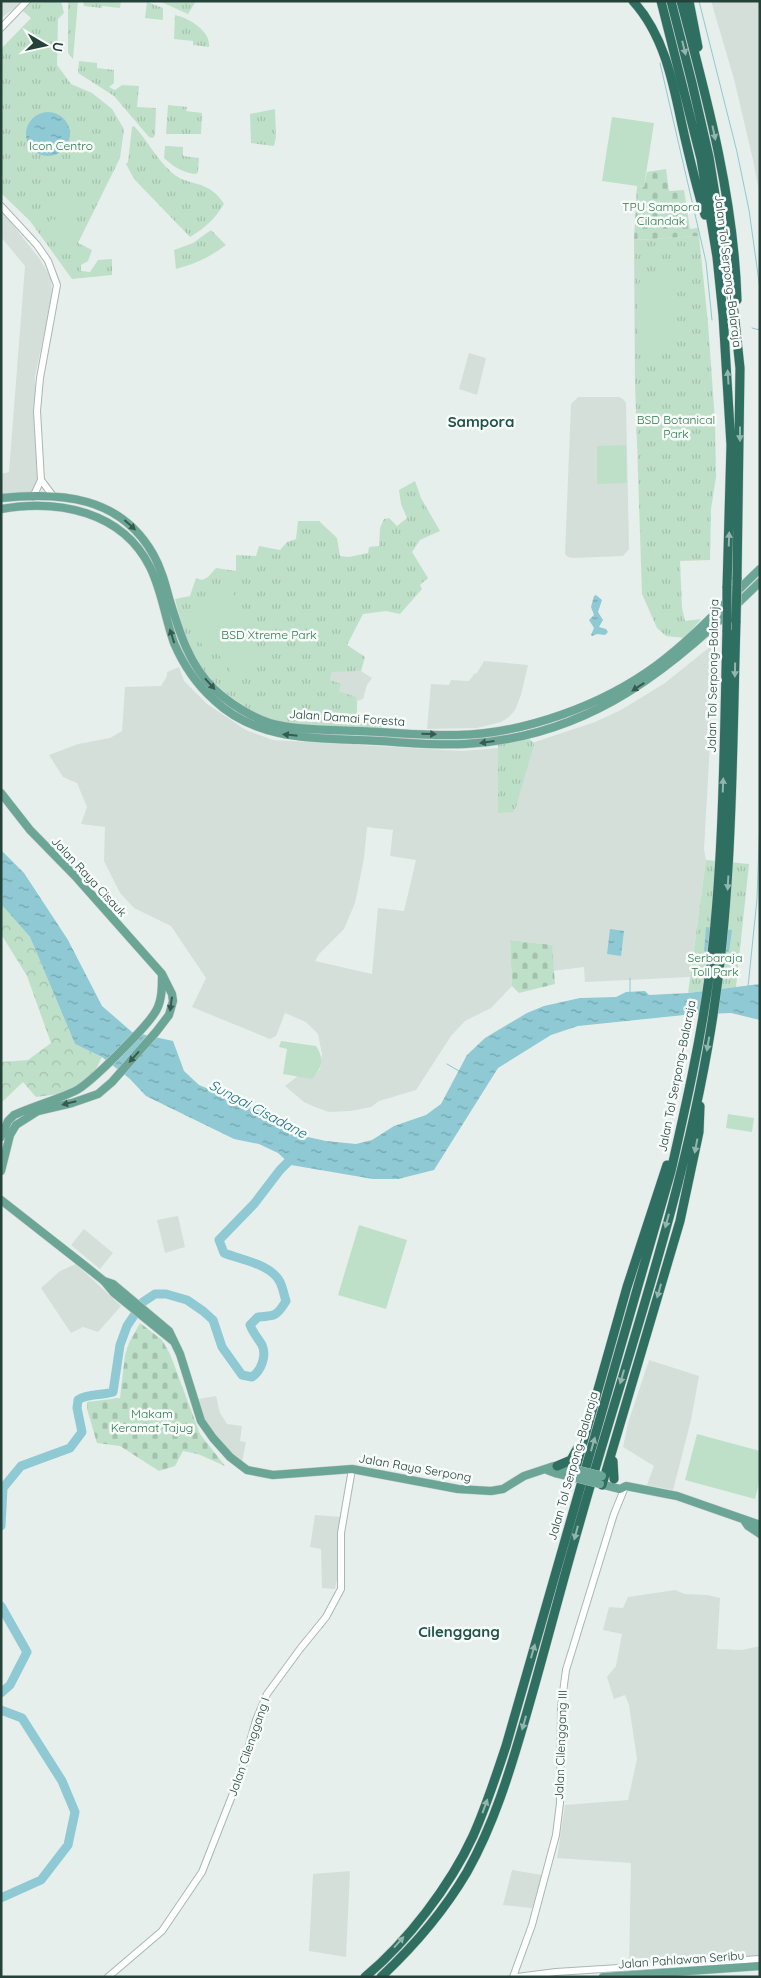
<svg xmlns="http://www.w3.org/2000/svg" width="761" height="1978" viewBox="0 0 761 1978" font-family="Quicksand,sans-serif">
  <style>
    .built { fill: #d4dfda; fill-rule: evenodd }
    .grass { fill: url(#grass-tufts) }
    .forest { fill: url(#forest-crowns) }
    .cemetery { fill: url(#cemetery-stones) }
    .pitch { fill: #bfe0c8 }
    .water { fill: url(#water-ripples) }
    .lines { fill: none; stroke-linecap: round; stroke-linejoin: round }
    .stream { stroke: #8ec9d4; stroke-width: 1 }
    .river { stroke: #8ec9d4; stroke-width: 9 }
    .minor-casing { stroke: #a8b8b2; stroke-width: 8 }
    .major-casing { stroke: #c2cac8; stroke-width: 9 }
    .highway-casing { stroke: #c2cac8; stroke-width: 10 }
    .minor { stroke: #fff; stroke-width: 6 }
    .major { stroke: #6aa596; stroke-width: 8 }
    .highway { stroke: #2f6f62; stroke-width: 9 }
    .major-bridge-casing { stroke: #c2cac8; stroke-width: 9; stroke-linecap: butt }
    .highway-bridge-casing { stroke: #c2cac8; stroke-width: 10; stroke-linecap: butt }
    .major-bridge { stroke: #6aa596; stroke-width: 8 }
    .highway-bridge { stroke: #2f6f62; stroke-width: 9 }
    .oneway { fill: #93b5ae }
    .oneway2 { fill: #365b51 }
    .labels { text-anchor: middle; stroke-width: 5; stroke-linejoin: round; paint-order: stroke }
    .park-label { font-size: 12px; fill: #2d7a4b; stroke: #f7fbf9 }
    .street-label { font-size: 12px; fill: #24423a; stroke: #f7fbf9 }
    .water-label { font-size: 14px; font-style: italic; fill: #1c6f80; stroke: #f7fbf9 }
    .quarter-label { font-size: 15px; font-weight: bold; fill: #1f5548; stroke: #f7fbf9 }
  </style>
  <defs>
    <pattern id="grass-tufts" width="24" height="20" patternUnits="userSpaceOnUse" patternTransform="scale(1.25)"><rect width="24" height="20" fill="#bfe0c8"/><path d="M3 7l-1-3M5 7V3M7 7l1-3M15 17l-1-3M17 17v-4M19 17l1-3" fill="none" stroke="#a4c1ad"/></pattern>
    <pattern id="forest-crowns" width="20" height="18" patternUnits="userSpaceOnUse" patternTransform="scale(1.25)"><rect width="20" height="18" fill="#bfe0c8"/><path d="M2 6a3 3 0 1 1 6 0M12 15a3 3 0 1 1 6 0" fill="none" stroke="#a4c1ad"/></pattern>
    <pattern id="cemetery-stones" width="16" height="16" patternUnits="userSpaceOnUse" patternTransform="scale(1.25)"><rect width="16" height="16" fill="#bfe0c8"/><path d="M2 7V4a2 2 0 0 1 4 0v3zM10 15v-3a2 2 0 0 1 4 0v3z" fill="#a4c1ad"/></pattern>
    <pattern id="water-ripples" width="26" height="14" patternUnits="userSpaceOnUse" patternTransform="scale(1.25)"><rect width="26" height="14" fill="#8ec9d4"/><path d="M2 4q2-2 4 0t4 0M15 11q2-2 4 0t4 0" fill="none" stroke="#74a5ad"/></pattern>
  </defs>
  <rect width="100%" height="100%" fill="#e6efeb"/>
  <path class="built" d="M1 1H21L15 8 1 18Z
    M711 1H760V196L753 160 734 79Z
    M1 210 39 258 51 278 52 297 35 376V427L38 493 1 499V474L9 472 25 266 1 237Z
    M469 353 486 358 477 395 459 389Z
    M578 397H619L623 399 626 403 629 549 623 556 573 558 568 557 565 554 571 404Z
    M711 646V726L704 849 706 860 690 977 585 982 584 967 552 971V945L510 940 512 986 491 1008 465 1021 451 1036 416 1090 379 1101 371 1107 351 1111 329 1112 315 1107 304 1102 285 1086 298 1076 312 1078 320 1069 322 1054 318 1034 306 1022 285 1013 276 1036 270 1039 192 1007 206 978 171 926 134 908 120 893 104 861 105 827 81 824 87 807 77 783 63 777 49 755 78 744 110 738 122 731 125 687 161 686 167 676V672L179 667 184 681 207 704 246 730 273 740 462 751 523 746 595 722 621 710 665 683ZM367 827 393 830 390 856 416 860 404 911 378 908 372 974 315 961 319 954 344 929 355 903 364 858Z
    M484 661 528 665 521 695 515 710 509 717 501 722 477 728 427 729 431 684 449 685 451 680 469 681 474 674 477 673Z
    M344 671H361L372 678 367 685 363 699 357 701 355 697 339 691 330 680 332 672Z
    M178 1216 185 1247 165 1253 157 1220Z
    M84 1229 113 1253 100 1269 71 1245Z
    M76 1264 121 1306 98 1332 83 1327 71 1333 41 1288 60 1271Z
    M649 1360 699 1376 691 1420 673 1490 647 1485 654 1466 623 1447 628 1423Z
    M216 1396 220 1413 227 1424 242 1426 240 1441 246 1442 242 1462 235 1458 203 1418 199 1399Z
    M315 1515 340 1517 338 1575 335 1589 322 1588 321 1549 310 1547Z
    M675 1590 685 1594 707 1595 720 1598 717 1649 742 1650 760 1646V1959L629 1967 631 1863 557 1858 565 1805 628 1800 637 1759 629 1705 625 1695 614 1699 607 1677 616 1666 622 1634 603 1630 609 1607 623 1608 628 1597Z
    M512 1870 542 1875 532 1908 503 1905Z
    M350 1871 346 1957 309 1951 313 1874Z"/>
  <path class="grass" d="M32 1H61L64 13 58 19 57 65 71 84 92 93 112 109 124 129 120 158 78 243 92 250 88 261 81 265V271L90 272 98 260 112 259V275L72 279 30 221 1 193V49L31 18 23 11Z
    M68 1H78L73 59 68 53Z
    M83 1H121L120 8 102 6V8L84 6Z
    M159 1H196L188 14Z
    M147 2 163 8V20L145 18Z
    M175 15C189 18 211 31 209 47L193 45V41L174 39Z
    M79 61 97 63V68L114 70V83L109 87 115 90 122 85 139 86 137 107 156 108 155 135 153 138 149 137 114 96 78 73Z
    M168 105 187 107 186 111 202 113 201 134H166Z
    M275 109 276 137 274 146 251 143 250 114Z
    M134 126C147 140 156 158 171 172 189 188 208 178 224 204 215 219 205 228 190 237L134 179 126 164 128 162 132 127Z
    M165 146 183 147V156L199 158 198 172 196 174C183 173 174 167 164 158Z
    M211 230 226 245C210 257 195 264 176 269L174 250 193 243Z
    M699 236 708 323 715 421 716 477 711 509 710 560 680 561 682 608 685 621 701 619 685 638 666 636 657 628 642 594 635 382 634 240Z
    M415 481 421 498 440 531 420 540 412 552 428 578 420 585 422 589 400 614 386 611 363 614 347 645 365 657 361 671 332 672 330 680 341 684 339 691 356 697 357 701V721L382 723 381 730 295 726 269 720 247 708 224 692 203 674 186 643 175 599 190 596 196 578 202 580 208 577 216 568 236 571V555L256 556 259 546 280 550 287 542 296 539 298 521H319L337 538 340 556 349 557 368 553 369 547 379 546 380 528 384 519 389 518 397 526 407 518 401 504 399 490Z
    M529 739 534 743V745L516 807 513 812 498 813V743Z
    M706 860 749 864 736 987 688 993Z"/>
  <path class="forest" d="M1 904 30 937 75 1044 102 1057 92 1077 66 1093 36 1097 23 1082 1 1103V1062L28 1060 51 1043 27 976 1 934Z"/>
  <path class="cemetery" d="M666 169 669 191 684 190 690 229 698 228 699 236 634 240 637 186 644 187 647 172Z
    M510 940 552 945 555 984 519 993 512 986Z
    M140 1323 162 1340 170 1354 200 1434 225 1466 198 1454 183 1451 175 1466 159 1471 120 1446 97 1443 87 1409V1402L120 1398 125 1355 129 1343Z"/>
  <path class="pitch" d="M612 117 654 123 644 187 602 181Z
    M60 197 84 200 83 213 58 209Z
    M51 219 75 223 73 237 49 232Z
    M655 272C662 273 668 275 672 281 677 291 677 329 674 341 665 355 650 356 639 342L636 290 642 277Z
    M626 445 627 483 597 484V446Z
    M230 589 250 618 205 649 186 620Z
    M238 631 256 658 233 674 214 648Z
    M281 1041 316 1046C325 1060 322 1067 312 1079L283 1074 287 1049 279 1047Z
    M728 1114 754 1118 752 1132 726 1128Z
    M359 1225 407 1240 386 1309 338 1295Z
    M697 1434 760 1451V1479L755 1499 685 1480Z"/>
  <path class="water" d="M26 134a22 22 0 1 1 44 0a22 22 0 1 1-44 0Z
    M596 595 602 600 598 612 603 620 599 627 606 629 608 632 605 635 597 634 592 636 591 635 594 628 589 620 594 615 591 607 594 596Z
    M1 850 24 873 68 940 102 1006 132 1032 173 1041 184 1071 199 1085 259 1110 294 1134 326 1141 356 1144 372 1140 394 1126 426 1115 441 1104 467 1055 485 1038 527 1013 544 1006 580 998 616 997 626 992 645 991 649 995 688 993 760 984V1020L731 1013 684 1015 578 1026 551 1035 498 1068 434 1170 398 1179H373L291 1165 278 1153 259 1144 234 1139 146 1096 130 1079 102 1057 75 1044 30 937 1 904Z
    M706 927 732 930 729 952 707 953 704 951Z
    M610 929 624 931 621 956 607 954Z"/>
  <g class="lines">
    <path class="stream" d="M699 1 737 152 749 210 760 289
      M660 63 706 262 712 320
      M752 328 760 330
      M748 987 757 899 760 816
      M630 992V978
      M447 1064 459 1071"/>
    <path class="river" d="M1 1526 3 1488 21 1466 70 1448 82 1432 77 1408 78 1400C88 1393 101 1396 113 1392L120 1345 127 1326 143 1302 155 1294H166L187 1300 203 1311 213 1320 222 1347 242 1375 252 1377C261 1371 267 1356 262 1345 258 1338 253 1333 250 1325L258 1317C275 1316 277 1316 286 1301 284 1295 283 1288 280 1282 271 1264 241 1260 224 1253L219 1240 254 1204 280 1170 295 1155
      M1 1606 27 1652 10 1685 1 1693
      M1 1710 22 1718 62 1781 75 1812 68 1845 41 1880 1 1898"/>
    <defs>
      <path id="minor" d="M1 28 27 1
        M1 206 37 245 48 261 57 285 40 378 37 411 41 480 33 497
        M41 480 53 496
        M108 1977 162 1931 202 1872 241 1773 256 1720 267 1694 300 1649 326 1617 341 1589V1533L352 1469
        M513 1977 532 1925 556 1835 560 1803 561 1707 566 1670 614 1514 625 1487
        M517 1977 556 1972 760 1959"/>
      <path id="major" d="M1 498C61 492 120 496 153 554 161 568 165 583 169 598 179 631 189 665 214 689 229 703 251 717 270 723 292 730 334 730 358 731 391 732 424 736 457 735 524 734 603 705 657 665 695 637 726 601 760 569
        M1 509C58 499 122 511 150 567 162 591 165 618 174 643 183 664 197 685 214 700 254 738 306 738 358 740 394 741 430 746 465 744 593 737 673 667 760 582
        M1 793 30 830 76 877 162 974 172 994 173 1001 169 1015 156 1032 112 1082 98 1094 72 1103 38 1111 16 1125 10 1135 1 1171
        M1 1137 8 1121 14 1115C34 1106 56 1100 75 1091 90 1084 150 1024 157 1009 162 999 162 987 162 975
        M1 1200 84 1265 104 1281 114 1293 173 1341
        M104 1281 113 1284 169 1331 180 1354 201 1421 213 1438 230 1457 247 1470 273 1475 352 1469 458 1489 491 1491 503 1489 524 1476 554 1466 578 1470
        M547 1470 555 1473 576 1478
        M600 1484 620 1489 626 1486 677 1496 760 1525
        M744 1520 748 1526 760 1534
        M603 1977 760 1966"/>
      <path id="highway" d="M633 1C664 35 673 82 682 125 689 156 696 186 705 215
        M661 1 701 159 717 257 723 315 731 445 727 588
        M671 1 692 83 709 157 734 312 740 368 737 579
        M681 1C707 99 734 198 737 300
        M689 1 698 47
        M613 1461 614 1479
        M557 1466 571 1460 577 1449
        M573 1478 627 1287 667 1165
        M602 1485 680 1221 699 1132 700 1106
        M365 1977C407 1942 450 1886 473 1836 486 1807 496 1776 506 1746L671 1171C686 1105 701 1039 710 971 724 858 724 743 727 630
        M381 1977C414 1946 444 1911 467 1872 494 1824 510 1771 525 1719 544 1654 560 1590 579 1525 625 1361 684 1196 711 1028 733 893 732 757 736 621"/>
    </defs>
    <use href="#minor" class="minor-casing"/>
    <use href="#major" class="major-casing"/>
    <use href="#highway" class="highway-casing"/>
    <use href="#minor" class="minor"/>
    <use href="#major" class="major"/>
    <use href="#highway" class="highway"/>
    <defs>
      <path id="major-bridge" d="M578 1470 602 1476
        M576 1478 600 1484"/>
      <path id="highway-bridge" d="M736 621 737 579
        M727 630V588"/>
    </defs>
    <use href="#major-bridge" class="major-bridge-casing"/>
    <use href="#highway-bridge" class="highway-bridge-casing"/>
    <use href="#major-bridge" class="major-bridge"/>
    <use href="#highway-bridge" class="highway-bridge"/>
  </g>
  <defs><path id="oneway-solid" d="M-6-.8H1V-3.2L6.5 0L1 3.2V.8H-6Z" transform="scale(1.25)"/></defs>
  <g class="oneway">
    <use href="#oneway-solid" transform="translate(684 48) rotate(76)"/>
    <use href="#oneway-solid" transform="translate(714 133) rotate(78)"/>
    <use href="#oneway-solid" transform="translate(728 377) rotate(-94)"/>
    <use href="#oneway-solid" transform="translate(740 434) rotate(90)"/>
    <use href="#oneway-solid" transform="translate(729 539) rotate(-88)"/>
    <use href="#oneway-solid" transform="translate(735 670) rotate(91)"/>
    <use href="#oneway-solid" transform="translate(723 785) rotate(-88)"/>
    <use href="#oneway-solid" transform="translate(728 883) rotate(93)"/>
    <use href="#oneway-solid" transform="translate(708 1044) rotate(100)"/>
    <use href="#oneway-solid" transform="translate(696 1146) rotate(101)"/>
    <use href="#oneway-solid" transform="translate(667 1221) rotate(105)"/>
    <use href="#oneway-solid" transform="translate(659 1291) rotate(106)"/>
    <use href="#oneway-solid" transform="translate(622 1377) rotate(106)"/>
    <use href="#oneway-solid" transform="translate(593 1444) rotate(-74)"/>
    <use href="#oneway-solid" transform="translate(576 1533) rotate(105)"/>
    <use href="#oneway-solid" transform="translate(533 1651) rotate(-74)"/>
    <use href="#oneway-solid" transform="translate(524 1723) rotate(106)"/>
    <use href="#oneway-solid" transform="translate(485 1806) rotate(-70)"/>
    <use href="#oneway-solid" transform="translate(399 1942) rotate(-48)"/>
  </g>
  <g class="oneway2">
    <use href="#oneway-solid" transform="translate(130 525) rotate(42)"/>
    <use href="#oneway-solid" transform="translate(172 636) rotate(-108)"/>
    <use href="#oneway-solid" transform="translate(210 684) rotate(48)"/>
    <use href="#oneway-solid" transform="translate(638 687) rotate(147)"/>
    <use href="#oneway-solid" transform="translate(429 734) rotate(2)"/>
    <use href="#oneway-solid" transform="translate(290 735) rotate(-174)"/>
    <use href="#oneway-solid" transform="translate(487 742) rotate(172)"/>
    <use href="#oneway-solid" transform="translate(171 1004) rotate(98)"/>
    <use href="#oneway-solid" transform="translate(134 1057) rotate(132)"/>
    <use href="#oneway-solid" transform="translate(69 1103) rotate(166)"/>
  </g>
  <g class="labels">
    <g class="park-label">
      <text x="61" y="150">Icon Centro</text>
      <text x="661" y="211">TPU Sampora<tspan x="661" dy="14">Cilandak</tspan></text>
      <text x="676" y="424">BSD Botanical<tspan x="676" dy="14">Park</tspan></text>
      <text x="269" y="639">BSD Xtreme Park</text>
      <text x="715" y="962">Serbaraja<tspan x="715" dy="14">Toll Park</tspan></text>
      <text x="152" y="1418">Makam<tspan x="152" dy="14">Keramat Tajug</tspan></text>
    </g>
    <g class="street-label">
      <text transform="translate(728 271) rotate(83)" y="4">Jalan Tol Serpong–Balaraja</text>
      <text transform="translate(713 676) rotate(-89)" y="4">Jalan Tol Serpong–Balaraja</text>
      <text transform="translate(347 718) rotate(4)" y="4">Jalan Damai Foresta</text>
      <text transform="translate(89 877) rotate(47)" y="4">Jalan Raya Cisauk</text>
      <text transform="translate(677 1076) rotate(-79)" y="4">Jalan Tol Serpong–Balaraja</text>
      <text transform="translate(573 1466) rotate(-74)" y="4">Jalan Tol Serpong–Balaraja</text>
      <text transform="translate(415 1468) rotate(10)" y="4">Jalan Raya Serpong</text>
      <text transform="translate(561 1745) rotate(-88)" y="4">Jalan Cilenggang III</text>
      <text transform="translate(249 1747) rotate(-71)" y="4">Jalan Cilenggang I</text>
      <text transform="translate(681 1960) rotate(-4)" y="4">Jalan Pahlawan Seribu</text>
    </g>
    <g class="water-label">
      <text transform="translate(258 1109) rotate(28)" y="5">Sungai Cisadane</text>
    </g>
    <g class="quarter-label">
      <text x="481" y="427">Sampora</text>
      <text x="459" y="1637">Cilenggang</text>
    </g>
  </g>
  <rect width="761" height="1978" fill="none" stroke="#24423a" stroke-width="5"/>
  <g transform="translate(45 45) rotate(99)" stroke="#f7fbf9" stroke-width="4" paint-order="stroke">
  <path d="M0-4L9 19L0 12L-9 19Z" fill="#24423a"/>
  <text y="-8" font-size="14" font-weight="bold" text-anchor="middle" fill="#24423a">U</text>
  </g>
</svg>
